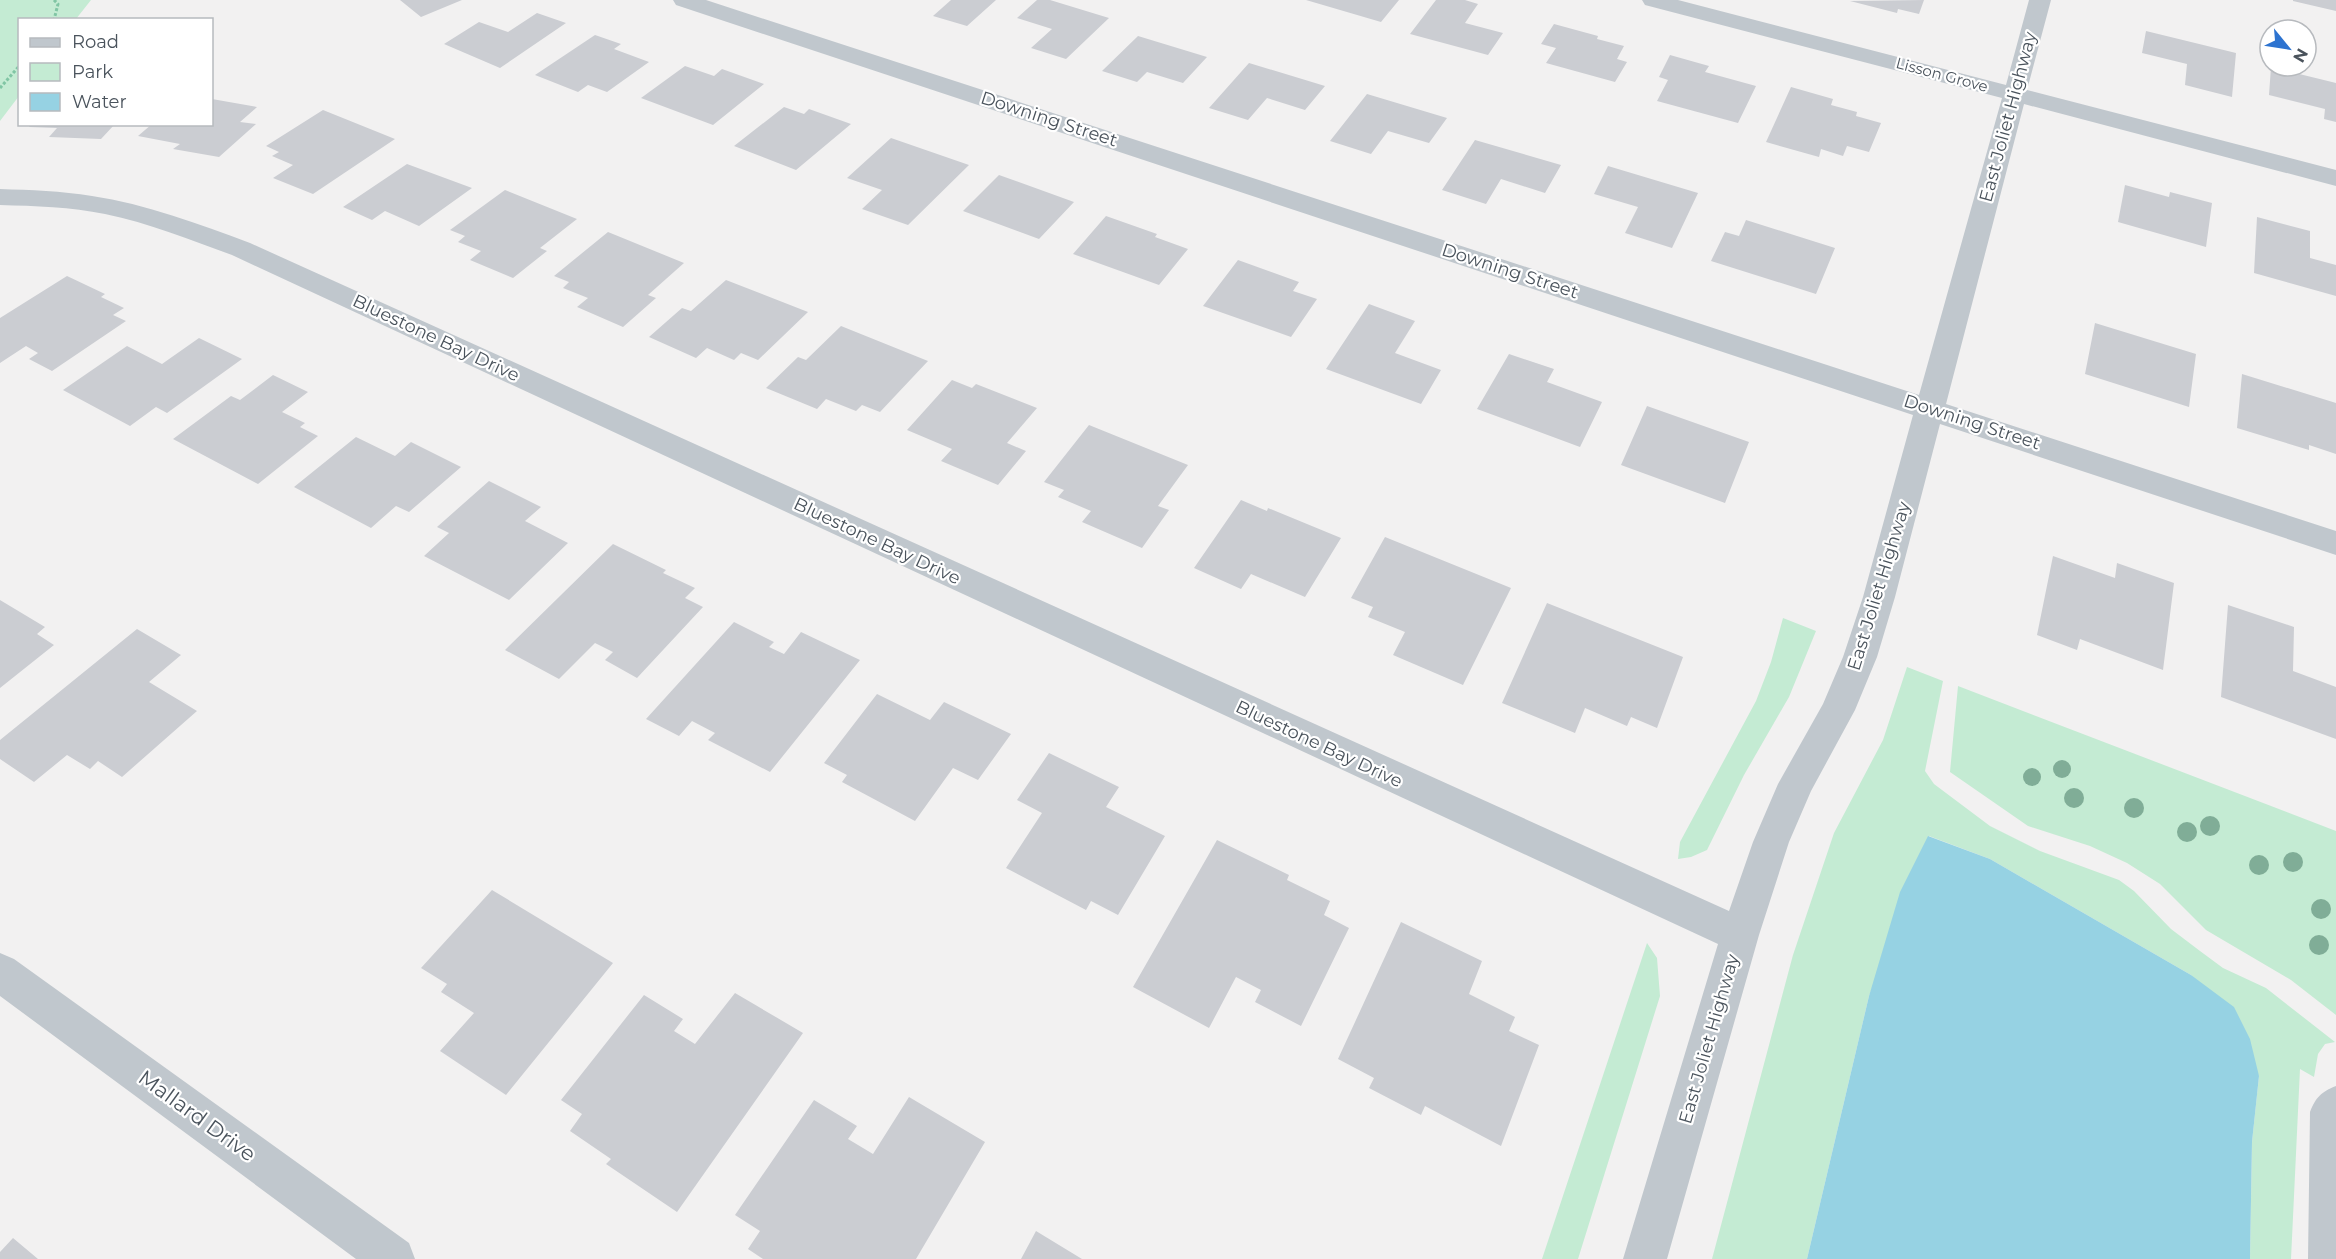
<svg xmlns="http://www.w3.org/2000/svg" width="2336" height="1259" viewBox="0 0 2336 1259" font-family="Montserrat,sans-serif">
  <style>
    .green { fill: #c4ebd3 }
    .water { fill: #96d2e3 }
    .building { fill: #cbcdd2 }
    .lines { fill: none; stroke-linecap: round; stroke-linejoin: round }
    .path { stroke: #80c5a4; stroke-width: 3; stroke-dasharray: 3 2; stroke-linecap: butt }
    .minor { fill: #c0c7cd; fill-rule: evenodd }
    .tree { fill: #80ad97 }
    .labels { text-anchor: middle; stroke-width: 4.5; stroke-linejoin: round; paint-order: stroke }
    .far-street-label { font-size: 15px; fill: #4a535c; stroke: #fff }
    .street-label { font-size: 18px; fill: #4a535c; stroke: #fff }
    .near-street-label { font-size: 21px; fill: #4a535c; stroke: #fff }
  </style>
  <rect width="100%" height="100%" fill="#f2f1f1"/>
  <path class="green" d="M0 0H91L76 19 20 20 19 96 0 121Z
    M1783 618 1816 631 1789 697 1744 775 1707 850 1691 857 1678 859 1680 842 1756 701 1771 662Z
    M1907 667 1943 681 1925 771 1934 784 1990 826 2040 851 2119 880 2134 891 2171 929 2200 951 2223 968 2266 988 2335 1042 2325 1044 2318 1054 2314 1077 2300 1069 2291 1259H2250L2252 1142 2259 1076 2191 975 1990 859 1929 836 1869 996 1807 1259H1712L1793 955 1834 833 1883 740Z
    M1958 686 2336 831V1015L2291 980 2206 930 2160 884 2127 863 2090 846 2028 826 1950 772Z
    M1647 943 1657 958 1660 996 1578 1259H1542Z"/>
  <path class="water" d="M1928 836 1990 859 2191 975 2234 1007 2250 1039 2259 1076 2252 1142 2250 1259H1807L1869 996 1900 892Z"/>
  <path class="building" d="M400 0H462L421 17Z
    M951 0H996L967 26 933 16Z
    M1037 0H1050L1109 18 1066 59 1031 48 1052 29 1017 18Z
    M1306 0H1399L1381 22Z
    M1436 0H1465L1478 4 1465 23 1503 33 1488 55 1410 34Z
    M1924 0 1919 14 1898 9 1897 13 1850 1Z
    M2293 0H2336V11L2293 1Z
    M537 13 566 23 500 68 444 44 479 22 508 32Z
    M1554 24 1598 36 1597 39 1624 46 1617 59 1627 62 1615 82 1546 63 1556 48 1541 44Z
    M2146 31 2236 53 2232 97 2185 85 2187 64 2142 53Z
    M595 35 621 44 614 49 649 62 607 92 588 85 578 92 535 75Z
    M1138 36 1207 57 1183 83 1147 72 1137 82 1102 71Z
    M1670 55 1709 66 1705 72 1756 86 1738 123 1657 101 1668 80 1659 77Z
    M1249 63 1325 86 1305 110 1267 98 1248 120 1209 108Z
    M685 66 714 76 722 69 764 84 713 125 641 98Z
    M2271 67 2336 83V122L2324 119 2325 109 2269 95Z
    M1791 87 1833 99 1831 105 1857 112 1856 116 1881 123 1869 152 1847 146 1843 156 1821 149 1819 157 1766 142Z
    M1367 94 1447 118 1429 143 1388 131 1371 154 1330 141Z
    M212 99 257 107 240 122 256 124 219 157 173 149 180 144 138 136 152 124H212Z
    M784 107 804 114 809 109 851 124 796 170 734 146Z
    M323 110 395 139 313 194 273 178 293 165 272 156 279 152 266 146Z
    M31 124H115L101 139 49 137 57 128 29 127Z
    M891 138 969 165 908 225 862 209 882 190 847 178Z
    M1475 140 1561 165 1545 193 1501 179 1486 204 1442 190Z
    M407 164 472 188 419 226 385 211 372 220 343 207Z
    M1608 166 1698 193 1672 248 1625 233 1638 207 1594 194Z
    M999 175 1074 202 1039 239 963 211Z
    M2125 185 2169 197 2170 192 2212 203 2206 247 2118 222Z
    M505 190 577 219 540 248 547 251 513 278 470 260 481 251 458 242 465 236 450 230Z
    M1106 216 1157 234 1155 237 1188 249 1159 285 1073 254Z
    M2257 217 2310 231V258L2336 265V296L2254 273Z
    M1746 220 1835 248 1816 294 1711 261 1725 232 1739 236Z
    M608 232 684 263 648 295 656 298 623 327 577 307 588 298 563 288 569 282 554 276Z
    M1238 260 1299 282 1293 291 1317 299 1291 337 1203 306Z
    M67 276 105 294 101 297 124 308 113 315 126 321 52 371 29 359 38 353 26 346 0 363V318Z
    M726 280 808 312 758 360 741 353 734 360 707 348 696 358 649 337 682 308 691 311Z
    M1369 304 1415 321 1395 353 1441 370 1421 404 1326 369Z
    M2095 323 2196 354 2189 407 2085 374Z
    M841 326 928 361 880 412 862 405 856 411 826 399 817 409 766 388 798 357 806 360Z
    M199 338 242 359 167 413 156 407 130 426 63 390 127 346 162 364Z
    M1509 354 1554 369 1547 382 1602 402 1580 447 1477 409Z
    M2242 374 2336 403V454L2309 445V450L2237 428Z
    M273 375 308 392 282 412 305 423 300 427 318 436 258 484 173 439 231 396 240 400Z
    M952 380 972 388 976 384 1037 408 1007 443 1026 451 998 485 941 461 952 449 907 430Z
    M1647 406 1749 442 1725 503 1621 465Z
    M1089 425 1188 465 1158 506 1169 510 1142 548 1082 522 1091 511 1058 497 1064 490 1044 482Z
    M356 437 395 456 411 442 461 467 409 512 396 506 371 528 294 487Z
    M489 481 541 507 525 521 568 543 509 600 424 556 449 533 437 527Z
    M1241 500 1267 511 1268 508 1341 538 1305 597 1251 574 1241 589 1194 568Z
    M1385 537 1511 588 1463 685 1393 655 1405 632 1368 617 1373 607 1351 598Z
    M613 544 666 570 663 573 695 588 685 598 703 607 637 678 605 660 613 652 595 643 559 679 505 650Z
    M2053 556 2115 578 2117 563 2174 583 2163 670 2080 639 2077 650 2037 635Z
    M0 600 45 627 37 634 54 645 0 688Z
    M1547 603 1683 657 1657 728 1631 717 1627 726 1585 708 1575 733 1502 703Z
    M2228 605 2294 627 2293 671 2336 687V739L2221 697Z
    M734 622 774 642 769 647 784 654 801 632 860 660 770 772 708 740 715 733 692 721 679 736 646 719Z
    M137 629 181 655 149 682 197 711 122 777 98 761 90 769 67 755 34 782 0 759V740Z
    M877 694 930 720 944 702 1011 734 978 780 953 768 915 821 842 782 847 775 824 763Z
    M1049 753 1119 787 1106 807 1165 836 1118 915 1091 901 1086 910 1006 868 1042 813 1017 800Z
    M1217 840 1289 875 1287 880 1330 901 1324 915 1349 928 1301 1026 1255 1002 1261 990 1236 977 1209 1028 1133 987Z
    M492 890 613 963 506 1095 440 1051 474 1013 441 992 447 984 421 968Z
    M1401 922 1482 961 1469 994 1515 1017 1509 1031 1539 1045 1501 1146 1425 1106 1421 1115 1369 1088 1374 1078 1338 1059Z
    M735 993 803 1033 677 1212 606 1164 611 1159 570 1131 582 1114 561 1100 644 995 683 1019 674 1031 695 1044Z
    M909 1097 985 1142 916 1259H763L748 1249 760 1231 735 1215 814 1100 857 1126 848 1139 873 1154Z
    M1036 1231 1082 1259H1021Z
    M13 1238 38 1259H0V1252Z"/>
  <g class="lines">
    <path class="path" d="M54 0 58 4 54 20
      M0 88 20 65"/>
    <path class="minor" d="M673 0H706L1919 395 2002 98 1645 5 1642 0H1678L2006 85 2029 0H2051L2027 90 2336 170V186L2024 104 1946 404 2336 531V555L1940 424 1895 597 1877 657 1855 710 1811 791 1789 842 1759 935 1667 1259H1623L1718 944 232 255C190 240 149 223 105 214 71 207 35 206 0 205V189C31 190 61 191 92 196 146 204 199 224 250 243L1729 911 1753 842 1778 784 1823 704 1843 657 1863 597 1913 415 676 5Z
      M0 953 14 959 409 1243 415 1259H356L0 996Z
      M2336 1086V1259H2308L2310 1112C2316 1097 2321 1092 2336 1086Z"/>
  </g>
  <g class="tree">
    <circle cx="2062" cy="769" r="9"/>
    <circle cx="2032" cy="777" r="9"/>
    <circle cx="2074" cy="798" r="10"/>
    <circle cx="2134" cy="808" r="10"/>
    <circle cx="2210" cy="826" r="10"/>
    <circle cx="2187" cy="832" r="10"/>
    <circle cx="2293" cy="862" r="10"/>
    <circle cx="2259" cy="865" r="10"/>
    <circle cx="2321" cy="909" r="10"/>
    <circle cx="2319" cy="945" r="10"/>
  </g>
  <g class="labels">
    <g class="far-street-label">
      <text transform="translate(1942 75) rotate(15)" y="5">Lisson Grove</text>
    </g>
    <g class="street-label">
      <text transform="translate(2008 117) rotate(-75)" y="6">East Joliet Highway</text>
      <text transform="translate(1049 119) rotate(18)" y="6">Downing Street</text>
      <text transform="translate(1510 271) rotate(18)" y="6">Downing Street</text>
      <text transform="translate(436 338) rotate(25)" y="6">Bluestone Bay Drive</text>
      <text transform="translate(1972 422) rotate(18)" y="6">Downing Street</text>
      <text transform="translate(877 541) rotate(25)" y="6">Bluestone Bay Drive</text>
      <text transform="translate(1879 586) rotate(-73)" y="6">East Joliet Highway</text>
      <text transform="translate(1319 744) rotate(25)" y="6">Bluestone Bay Drive</text>
      <text transform="translate(1709 1039) rotate(-74)" y="6">East Joliet Highway</text>
    </g>
    <g class="near-street-label">
      <text transform="translate(197 1116) rotate(36)" y="7">Mallard Drive</text>
    </g>
  </g>
  <rect x="18" y="18" width="195" height="108" fill="#ffffff" stroke="#b7babe" stroke-width="1.5"/>
  <rect x="30" y="38" width="30" height="9" fill="#c0c7cd" stroke="#b7babe" stroke-width="1.5"/>
  <text x="72" y="48" font-size="18" fill="#4a535c">Road</text>
  <rect x="30" y="63" width="30" height="18" fill="#c4ebd3" stroke="#b7babe" stroke-width="1.5"/>
  <text x="72" y="78" font-size="18" fill="#4a535c">Park</text>
  <rect x="30" y="93" width="30" height="18" fill="#96d2e3" stroke="#b7babe" stroke-width="1.5"/>
  <text x="72" y="108" font-size="18" fill="#4a535c">Water</text>
  <g transform="translate(2288 48) rotate(120)"><circle r="28" fill="#ffffff" stroke="#b7babe" stroke-width="1.5"/>
  <path d="M0-4.5L10 22L0 15L-10 22Z" fill="#2d73d0"/>
  <text y="-9" font-size="16" font-weight="bold" text-anchor="middle" fill="#4a535c">N</text>
  </g>
</svg>
